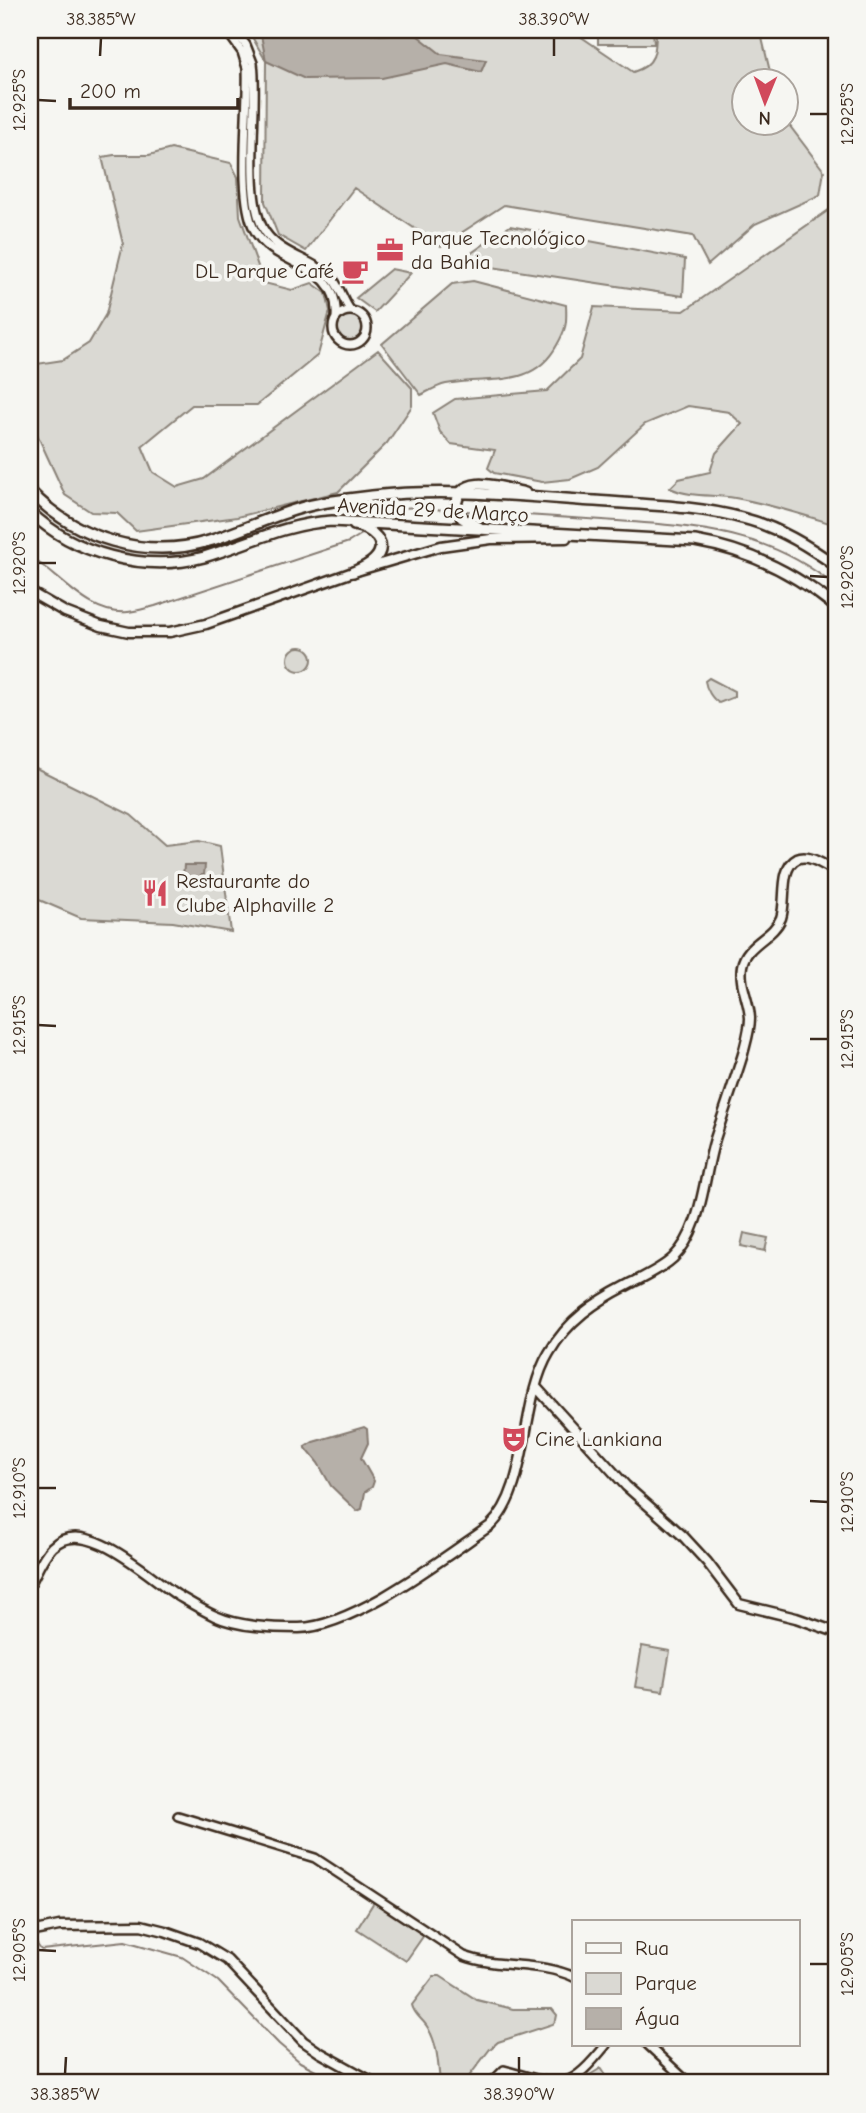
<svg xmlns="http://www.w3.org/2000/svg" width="866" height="2113" viewBox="0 0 866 2113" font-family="'Comic Neue',sans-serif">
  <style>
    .green { fill: #dad9d3; stroke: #8a8278; stroke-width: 2 }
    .water { fill: #b6b0a9; stroke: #857a71; stroke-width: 2 }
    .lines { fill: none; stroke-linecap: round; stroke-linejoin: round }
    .stream { stroke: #857a71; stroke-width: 2 }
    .tertiary-casing { stroke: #3b2a1e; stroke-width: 12 }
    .secondary-casing { stroke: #3b2a1e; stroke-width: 13 }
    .primary-casing { stroke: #3b2a1e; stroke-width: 14 }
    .tertiary { stroke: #f6f6f2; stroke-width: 7 }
    .secondary { stroke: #f6f6f2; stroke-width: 8 }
    .primary { stroke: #f6f6f2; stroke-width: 9 }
    .ticks { fill: none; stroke: #3b2a1e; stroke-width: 2.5 }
    .labels { text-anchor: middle; stroke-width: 7; stroke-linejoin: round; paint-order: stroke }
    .poi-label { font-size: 21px; fill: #3b2a1e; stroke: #f6f6f2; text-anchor: start }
    .street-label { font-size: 21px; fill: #3b2a1e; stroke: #f6f6f2 }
    .neatline { fill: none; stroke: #3b2a1e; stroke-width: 2.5 }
    .ticks-label { font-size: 18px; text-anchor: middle; fill: #3b2a1e }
  </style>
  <rect width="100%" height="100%" fill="#f6f6f2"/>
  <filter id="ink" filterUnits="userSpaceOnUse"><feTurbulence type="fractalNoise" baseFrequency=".0143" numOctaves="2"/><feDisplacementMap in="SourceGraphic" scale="14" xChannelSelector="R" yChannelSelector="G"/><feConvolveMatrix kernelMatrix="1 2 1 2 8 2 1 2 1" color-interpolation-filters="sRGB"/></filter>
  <g filter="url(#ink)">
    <path class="green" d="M248 30H571L633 72C656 65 656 51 656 30H764L762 38 772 80H744V122L786 121 824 171 820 195 755 224 708 265 693 236 504 205 441 246 354 188 306 251 278 235 265 202 266 61Z
      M598 30H653L654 44H598Z
      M171 149 231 163 238 177 240 216 264 283 292 290 312 283 326 293 330 311 318 355 257 405H192L142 446 153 472 177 487 204 479 378 350 412 388V406L387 443 338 492 237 517 136 531 117 513 91 512 65 495 30 419V365L63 360 89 343 106 314 123 244 102 157 114 155H149Z
      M836 205V525C803 515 770 504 735 498 713 494 691 498 670 488L679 479 710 472 716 453 742 424 729 412 688 406 645 424 598 467 570 479 542 482 494 473 488 468 495 450 451 444 440 432 433 413 455 399 547 391 580 359 594 307 684 311Z
      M510 226 685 259 683 296 472 264 470 254Z
      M391 269 411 273 375 312 356 298Z
      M473 281 566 305C567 324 566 329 557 345 532 391 488 375 446 384 437 386 429 391 421 395L382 344 452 284Z
      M336 329a14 14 0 1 1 28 0a14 14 0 1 1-28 0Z
      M288 659a12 12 0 1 1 24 0a12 12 0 1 1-24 0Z
      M709 678 734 691V697L719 703C712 699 706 689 705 681Z
      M30 765 131 815 165 845 199 841 220 846 231 932 173 922 81 918 30 896Z
      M744 1233 768 1238 765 1251 741 1246Z
      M642 1646 670 1651 663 1691 635 1687Z
      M374 1902 424 1935 406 1961 357 1929Z
      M434 1976H440L477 2000 513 2009H552L557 2015 556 2020 553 2024 498 2042 490 2049 464 2083H440C438 2064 438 2045 428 2028 423 2019 414 2015 412 2005Z
      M601 2068 611 2083H577Z"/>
    <path class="water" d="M260 30H354L380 35 413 32 441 54 486 60 481 72 447 64 382 78 305 79 266 61Z
      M184 865H205L204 875H201V878L183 877Z
      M364 1427 367 1429 368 1443 361 1458 374 1481 372 1487 365 1492 362 1509 357 1511 331 1486 318 1463 305 1447 313 1442Z"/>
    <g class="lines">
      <path class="stream" d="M464 511C510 514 557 517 603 520 689 526 767 528 836 587
        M378 517C394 501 433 510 455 511
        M30 557C61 575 88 616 128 612 137 611 146 608 155 606L349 542 362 534
        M34 1940 41 1950 125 1941 182 1957 218 1981 279 2044 300 2062 341 2083"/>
      <defs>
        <path id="tertiary" d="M226 30 242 52 247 68C249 110 237 194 254 229 274 270 340 259 336 318
          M234 30 246 45 253 63C259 107 242 200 266 233 281 254 310 259 329 275 340 284 342 300 351 311
          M333 328a17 17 0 1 1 34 0a17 17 0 1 1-34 0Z
          M178 1816 315 1858 464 1956C500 1969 539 1961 574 1977
          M648 2045 689 2083
          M491 2083 504 2070C562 2086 566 2094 606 2045"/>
        <path id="secondary" d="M30 592 65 612 101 626 129 632H170L206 624 353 572 441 546 491 539 566 538
          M536 1387 626 1486 683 1536 707 1562 739 1604 796 1618 836 1632
          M30 1584C36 1573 42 1557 52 1547 85 1514 149 1577 177 1595 189 1602 202 1610 215 1616 239 1627 272 1628 299 1628 354 1627 443 1558 490 1526 530 1488 520 1401 549 1353 568 1320 595 1302 628 1285 643 1277 660 1270 673 1258 703 1229 703 1177 715 1139 724 1111 734 1083 743 1054 746 1042 750 1030 750 1018 749 1000 739 985 742 966 746 943 773 938 781 918 787 901 779 868 797 859 810 853 825 867 836 871
          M30 1932 59 1926 141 1925 165 1931 199 1943 227 1960 303 2041 319 2052 375 2083"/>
        <path id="primary" d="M30 491C75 539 146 560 209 541 238 532 265 519 294 510 319 502 346 499 372 496 445 488 522 496 595 501 644 505 695 505 742 518 775 526 809 546 836 566
          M30 512C74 554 144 573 204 557 248 544 284 524 332 521L695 541C748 550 795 573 836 607
          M479 527 462 518 456 507C459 470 503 488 525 493
          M353 572C360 569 368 566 374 560 391 543 371 528 354 525"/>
      </defs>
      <use href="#tertiary" class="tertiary-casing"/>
      <use href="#secondary" class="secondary-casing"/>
      <use href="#primary" class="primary-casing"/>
      <use href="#tertiary" class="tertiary"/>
      <use href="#secondary" class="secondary"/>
      <use href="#primary" class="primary"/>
    </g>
  </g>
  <path class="ticks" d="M100 56 101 38M554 56V38M38 100 56 101M810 114H828M38 563H56M810 576 828 577M38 1025 56 1026M810 1039H828M38 1488H56M810 1501 828 1502M38 1950 56 1951M810 1964H828M65 2074 66 2057M519 2074V2057"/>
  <defs>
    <symbol id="office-bare" viewBox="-9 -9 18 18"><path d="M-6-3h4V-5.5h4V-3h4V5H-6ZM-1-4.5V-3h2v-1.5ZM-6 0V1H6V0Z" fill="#d1495b" stroke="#f6f6f2" stroke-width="2.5" paint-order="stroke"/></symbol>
    <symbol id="cafe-bare" viewBox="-9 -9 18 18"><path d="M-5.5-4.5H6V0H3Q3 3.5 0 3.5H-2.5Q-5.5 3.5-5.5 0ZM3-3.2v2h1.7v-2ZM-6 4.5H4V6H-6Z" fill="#d1495b" stroke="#f6f6f2" stroke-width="2.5" paint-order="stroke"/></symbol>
    <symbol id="restaurant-bare" viewBox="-9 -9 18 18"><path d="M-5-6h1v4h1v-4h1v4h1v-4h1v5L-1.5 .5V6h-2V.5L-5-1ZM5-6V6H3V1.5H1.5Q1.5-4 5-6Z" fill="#d1495b" stroke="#f6f6f2" stroke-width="2.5" paint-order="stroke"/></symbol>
    <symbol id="theatre-bare" viewBox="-9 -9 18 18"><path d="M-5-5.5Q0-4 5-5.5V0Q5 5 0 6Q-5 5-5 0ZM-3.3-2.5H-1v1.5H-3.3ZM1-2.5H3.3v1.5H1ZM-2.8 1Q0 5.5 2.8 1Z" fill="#d1495b" stroke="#f6f6f2" stroke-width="2.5" paint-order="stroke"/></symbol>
  </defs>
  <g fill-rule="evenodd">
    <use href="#office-bare" x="371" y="231" width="38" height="38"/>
    <use href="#cafe-bare" x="336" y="252" width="38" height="38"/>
    <use href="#restaurant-bare" x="136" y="874" width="38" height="38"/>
    <use href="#theatre-bare" x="495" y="1420" width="38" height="38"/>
  </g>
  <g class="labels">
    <g class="poi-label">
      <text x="411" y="245">Parque Tecnológico<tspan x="411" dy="24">da Bahia</tspan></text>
      <text x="334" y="278" text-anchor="end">DL Parque Café</text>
      <text x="176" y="888">Restaurante do<tspan x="176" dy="24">Clube Alphaville 2</tspan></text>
      <text x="535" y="1446">Cine Lankiana</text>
    </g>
    <g class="street-label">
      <text transform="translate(433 510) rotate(3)" y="7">Avenida 29 de Março</text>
    </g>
  </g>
  <rect width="866" height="2113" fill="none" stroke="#f6f6f2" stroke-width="77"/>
  <rect x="572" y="1920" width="228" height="126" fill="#f6f6f2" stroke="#aba49d" stroke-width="2"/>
  <rect x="586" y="1943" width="35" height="10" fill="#f6f6f2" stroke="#aba49d" stroke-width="2"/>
  <text x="635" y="1955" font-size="21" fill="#3b2a1e">Rua</text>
  <rect x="586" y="1973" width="35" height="21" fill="#dad9d3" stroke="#aba49d" stroke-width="2"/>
  <text x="635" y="1990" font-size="21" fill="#3b2a1e">Parque</text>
  <rect x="586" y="2008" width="35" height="21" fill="#b6b0a9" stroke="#aba49d" stroke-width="2"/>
  <text x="635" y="2025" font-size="21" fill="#3b2a1e">Água</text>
  <g transform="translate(765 102) rotate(181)"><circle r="33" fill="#f6f6f2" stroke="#aba49d" stroke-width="2"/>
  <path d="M0-5L12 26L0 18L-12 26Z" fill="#d1495b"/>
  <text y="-10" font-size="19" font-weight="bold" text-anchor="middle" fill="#3b2a1e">N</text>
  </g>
  <path d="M70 98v10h168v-10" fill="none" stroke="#3b2a1e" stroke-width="3.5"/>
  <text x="80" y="98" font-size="21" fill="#3b2a1e" stroke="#f6f6f2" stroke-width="5" paint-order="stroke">200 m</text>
  <rect x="38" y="38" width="790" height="2036" class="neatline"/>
  <g class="ticks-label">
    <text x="101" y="25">38.385°W</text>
    <text x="554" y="25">38.390°W</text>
    <text transform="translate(19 100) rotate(-90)" y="6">12.925°S</text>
    <text transform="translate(847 114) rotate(-90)" y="6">12.925°S</text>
    <text transform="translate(19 563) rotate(-90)" y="6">12.920°S</text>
    <text transform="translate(847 577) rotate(-90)" y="6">12.920°S</text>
    <text transform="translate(19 1025) rotate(-90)" y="6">12.915°S</text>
    <text transform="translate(847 1039) rotate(-90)" y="6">12.915°S</text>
    <text transform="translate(19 1488) rotate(-90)" y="6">12.910°S</text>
    <text transform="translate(847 1502) rotate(-90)" y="6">12.910°S</text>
    <text transform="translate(19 1950) rotate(-90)" y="6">12.905°S</text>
    <text transform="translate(847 1964) rotate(-90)" y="6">12.905°S</text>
    <text x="65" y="2100">38.385°W</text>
    <text x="519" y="2100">38.390°W</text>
  </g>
</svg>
